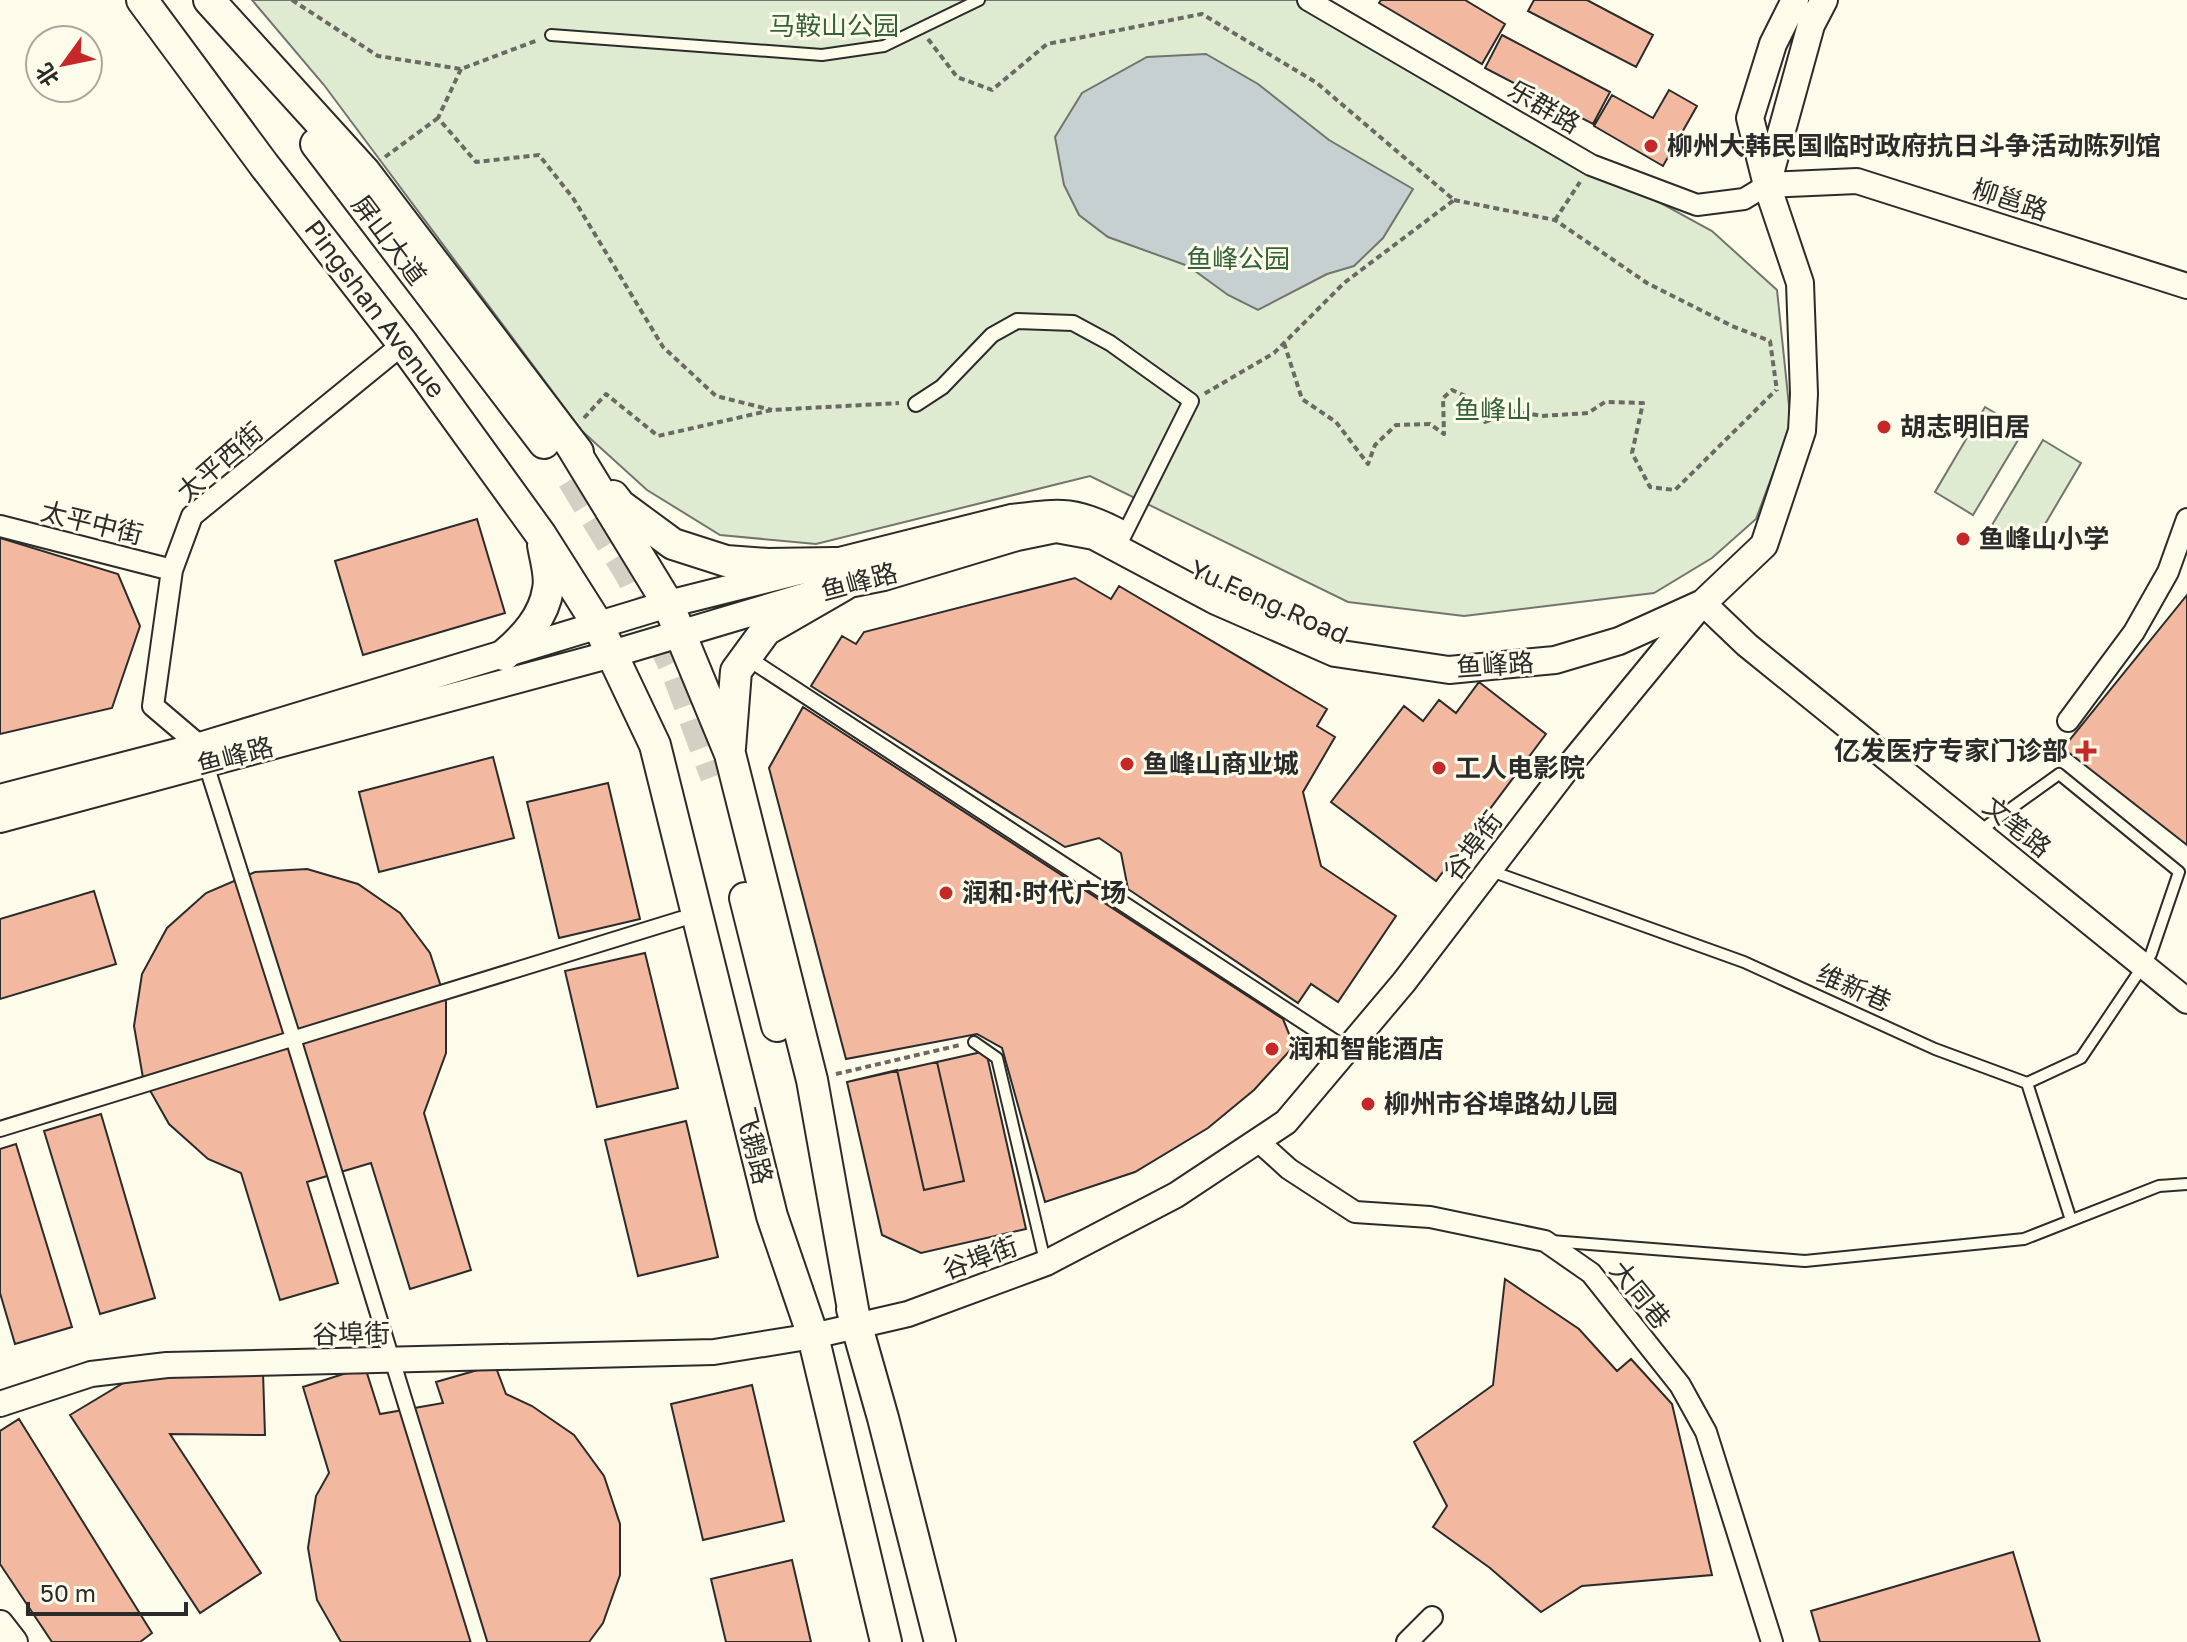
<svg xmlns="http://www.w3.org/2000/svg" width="2187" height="1642" viewBox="0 0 2187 1642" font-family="'Golos Text','Noto Sans SC',sans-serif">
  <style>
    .green { fill: #deebd1; stroke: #74746e; stroke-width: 2 }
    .water { fill: #c7d0d0; stroke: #74746e; stroke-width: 2 }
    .building { fill: #f2b8a0; stroke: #2b2b2b; stroke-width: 2 }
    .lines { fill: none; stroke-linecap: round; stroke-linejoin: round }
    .primary-tunnel { stroke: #d3d1c4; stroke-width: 30; stroke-dasharray: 30 15; stroke-linecap: butt }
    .service-casing { stroke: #2b2b2b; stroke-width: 14 }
    .pedestrian-casing { stroke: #2b2b2b; stroke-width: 18 }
    .minor-casing { stroke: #2b2b2b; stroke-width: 24 }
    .tertiary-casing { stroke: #2b2b2b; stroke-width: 28 }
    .secondary-casing { stroke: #2b2b2b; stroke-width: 30 }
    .primary-casing { stroke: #2b2b2b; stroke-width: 34 }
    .path { stroke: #6a6964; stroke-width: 4; stroke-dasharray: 6 4; stroke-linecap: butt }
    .service { stroke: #fdfbea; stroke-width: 10 }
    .pedestrian { stroke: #fdfbea; stroke-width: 14 }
    .minor { stroke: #fdfbea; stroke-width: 20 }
    .tertiary { stroke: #fdfbea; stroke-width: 24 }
    .secondary { stroke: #fdfbea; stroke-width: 26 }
    .primary { stroke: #fdfbea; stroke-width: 30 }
    .poi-dot { fill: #c62828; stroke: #fdfbea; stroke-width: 3 }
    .labels { text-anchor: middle; stroke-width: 6; stroke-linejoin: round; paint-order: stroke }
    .park-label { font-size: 26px; fill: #34623c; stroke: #fdfbea }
    .street-label { font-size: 26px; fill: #2b2b2b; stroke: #fdfbea }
    .poi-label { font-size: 26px; font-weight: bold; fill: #2b2b2b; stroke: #fdfbea; text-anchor: start }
  </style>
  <rect width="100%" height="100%" fill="#fdfbea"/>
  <path class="green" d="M252 0H1308L1591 165 1712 231 1777 290 1791 425 1756 519 1712 558 1654 593 1464 616 1348 602 1090 476 816 544 720 535 647 490 582 431 324 85Z
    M1985 407 2024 430 1973 515 1935 492Z
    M2043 440 2081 463 2031 548 1992 525Z"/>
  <path class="water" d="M1206 54 1258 84 1329 140 1413 189 1383 238 1354 266 1327 274 1258 310 1228 295 1188 266 1108 237 1079 215 1064 185 1055 137 1082 93 1147 57Z"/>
  <path class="building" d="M1381 0H1465L1505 24 1482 64 1379 3Z
    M1534 0H1587L1653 35 1636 67 1528 11Z
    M1502 35 1610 92 1593 124 1485 68Z
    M1669 90 1697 106 1663 166 1594 126 1612 95 1653 118Z
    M477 519 505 613 363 655 335 561Z
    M0 538 118 574 140 626 112 708 0 734Z
    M1075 578 1111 599 1119 586 1327 709 1317 726 1335 737 1303 792 1321 866 1396 916 1338 1002 1311 984 1298 1003 1128 889 1121 853 1099 838 1065 847 811 686 842 636 856 644 864 632Z
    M2187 595V845L2063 748Z
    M1479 682 1546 734 1436 881 1331 802 1404 706 1423 721 1439 700 1456 713Z
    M803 707 1283 1019 1294 1046 1254 1090 1208 1128 1135 1172 1045 1202 1002 1048 977 1034 846 1059 769 768Z
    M493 757 514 838 379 872 359 792Z
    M608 783 640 919 559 938 527 802Z
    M307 869 358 884 400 913 430 953 446 1002V1053L424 1113 471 1270 410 1289 371 1163 307 1182 338 1283 280 1300 241 1173 208 1159 169 1124 143 1078 134 1026 142 974 167 928 206 893 255 872Z
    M94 891 116 964 0 999V919Z
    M645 953 678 1088 597 1107 565 971Z
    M986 1051 1026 1229 921 1253 882 1235 847 1082Z
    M986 1051 1026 1229 921 1253 882 1235 847 1082 897 1070 924 1190 964 1181 937 1062Z
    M101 1114 155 1298 100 1314 44 1131Z
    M686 1121 718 1257 638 1276 605 1140Z
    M16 1144 72 1327 15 1344 0 1293V1149Z
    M1505 1279 1579 1329 1617 1371 1631 1359 1672 1404 1712 1575 1582 1586 1541 1612 1490 1568 1433 1527 1447 1506 1414 1442 1493 1385Z
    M495 1365 506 1394 532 1406 574 1435 604 1476 620 1524V1575L603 1623 589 1642H341L317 1600 308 1548 316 1496 329 1473 303 1387 365 1367 380 1414 443 1403 436 1382Z
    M263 1372 265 1435 170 1434 261 1573 200 1613 70 1415 135 1376Z
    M752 1385 784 1521 703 1540 671 1404Z
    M19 1419 152 1633 140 1642H52L0 1564V1431Z
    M2013 1552 2040 1642H1820L1811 1611Z
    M792 1560 811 1642H726L711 1579Z"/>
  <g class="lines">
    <path class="primary-tunnel" d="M572 479 631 576 676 671 715 776"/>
    <defs>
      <path id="service" d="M551 35 822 55 884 46 979 0
        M1491 871 1744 962 1935 1049 2027 1083 2081 1058 2151 954 2179 872 2059 774 1988 825 1982 832
        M974 1042 997 1058 1045 1261
        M2027 1083 2071 1220
        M1551 1241 1805 1261 2024 1239 2159 1186 2187 1184"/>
      <path id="pedestrian" d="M916 404 942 387 992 335 1017 321 1073 323 1110 343 1191 401 1121 541
        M746 657 1347 1050
        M204 758 293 1038 479 1642
        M0 1129 681 919"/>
      <path id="minor" d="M1308 0 1591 165 1697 205 1744 199 1767 185
        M0 526 172 570
        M2068 721 2134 632 2168 572 2187 519
        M200 746 153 706 172 570 192 516 403 344
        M1258 1141 1289 1169 1355 1212 1430 1217 1545 1241 1591 1273 1680 1385 1706 1432 1772 1642
        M1407 1642 1432 1617"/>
      <path id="tertiary" d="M1767 185 1857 181 2187 286
        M0 1404 91 1374 167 1365 714 1352 813 1336 908 1314 1046 1263 1176 1195 1286 1122 1404 982 1569 766 1703 603 1747 645 2187 1001"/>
      <path id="secondary" d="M1768 181 1811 25 1824 0
        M0 798 200 746 668 604 1011 518C1061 512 1073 509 1118 532
        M0 819 612 654 844 585 884 577 1017 537 1056 529 1094 536 1216 601 1335 653 1449 670 1555 660 1619 641 1703 603 1764 545 1802 431 1804 394 1800 283 1767 185 1750 118 1773 44 1795 0
        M0 1624 14 1642"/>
      <path id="primary" d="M142 0 264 165 403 344 541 535 598 625 655 745 772 1216 813 1336 886 1642
        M209 0 365 172 578 452
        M316 144 544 443
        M566 437 668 604 730 754 812 1080 856 1326
        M613 496 620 505 673 544 726 561 768 564 835 563
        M504 655C524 638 544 617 548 589 551 576 545 558 543 545
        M730 748 736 671 766 630 844 585
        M745 898 777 1026
        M852 1309 883 1418 940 1642"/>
    </defs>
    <use href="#service" class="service-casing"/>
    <use href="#pedestrian" class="pedestrian-casing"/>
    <use href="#minor" class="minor-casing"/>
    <use href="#tertiary" class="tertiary-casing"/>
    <use href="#secondary" class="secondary-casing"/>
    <use href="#primary" class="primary-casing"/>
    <path class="path" d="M292 0 378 56 461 69 538 40
      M928 39 957 77 992 90 1047 44 1202 14 1317 83 1454 200 1344 283 1274 353 1204 394
      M461 69 438 118 476 162 539 155 573 198 663 347 716 396 772 410
      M385 157 438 118
      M1454 200 1555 220 1647 283 1732 326 1770 341 1777 391
      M1555 220 1580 182
      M1284 343 1302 399 1336 422 1368 464 1375 445 1396 425 1430 424 1444 434 1443 398 1452 390 1476 401 1485 422 1513 411 1542 416 1588 413 1605 402 1643 403 1632 453 1650 487 1675 490 1776 390
      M584 418 606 394 658 436 772 410 899 403
      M836 1074 960 1045"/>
    <use href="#service" class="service"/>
    <use href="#pedestrian" class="pedestrian"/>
    <use href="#minor" class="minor"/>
    <use href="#tertiary" class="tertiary"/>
    <use href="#secondary" class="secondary"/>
    <use href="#primary" class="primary"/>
  </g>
  <g class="poi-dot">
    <circle cx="1651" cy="146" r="8"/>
    <circle cx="1884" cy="427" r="8"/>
    <circle cx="1963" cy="539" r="8"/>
    <path d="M2082 739h8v8h8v8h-8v8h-8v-8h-8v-8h8z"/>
    <circle cx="1127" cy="764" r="8"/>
    <circle cx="1439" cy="768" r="8"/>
    <circle cx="946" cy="893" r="8"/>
    <circle cx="1272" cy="1049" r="8"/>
    <circle cx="1368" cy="1104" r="8"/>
  </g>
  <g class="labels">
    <g class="park-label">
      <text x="834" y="35">马鞍山公园</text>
      <text x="1238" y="268">鱼峰公园</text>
      <text x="1493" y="419">鱼峰山</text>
    </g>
    <g class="street-label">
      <text transform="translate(1544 107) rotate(30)" y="9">乐群路</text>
      <text transform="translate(2010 200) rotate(18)" y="9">柳邕路</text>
      <text transform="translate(389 240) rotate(53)" y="9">屏山大道</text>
      <text transform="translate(375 309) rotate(53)" y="9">Pingshan Avenue</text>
      <text transform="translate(220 462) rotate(-41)" y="9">太平西街</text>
      <text transform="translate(92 523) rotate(14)" y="9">太平中街</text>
      <text transform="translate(859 582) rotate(-15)" y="9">鱼峰路</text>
      <text transform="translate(1269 602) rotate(24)" y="9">Yu Feng Road</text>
      <text transform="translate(1495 665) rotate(-4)" y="9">鱼峰路</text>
      <text transform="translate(235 756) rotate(-15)" y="9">鱼峰路</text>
      <text transform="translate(2017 827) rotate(39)" y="9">文笔路</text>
      <text transform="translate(1473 846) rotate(-53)" y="9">谷埠街</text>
      <text transform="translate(1854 988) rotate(24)" y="9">维新巷</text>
      <text transform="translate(754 1146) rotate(76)" y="9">飞鹅路</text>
      <text transform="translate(980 1258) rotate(-20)" y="9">谷埠街</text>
      <text transform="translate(1640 1295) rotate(51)" y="9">大同巷</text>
      <text transform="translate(351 1334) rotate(-1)" y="9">谷埠街</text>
    </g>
    <g class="poi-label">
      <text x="1667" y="155">柳州大韩民国临时政府抗日斗争活动陈列馆</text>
      <text x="1900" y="436">胡志明旧居</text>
      <text x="1979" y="548">鱼峰山小学</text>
      <text x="2068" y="760" text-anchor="end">亿发医疗专家门诊部</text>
      <text x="1143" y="773">鱼峰山商业城</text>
      <text x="1455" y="777">工人电影院</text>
      <text x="962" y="902">润和·时代广场</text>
      <text x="1288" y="1058">润和智能酒店</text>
      <text x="1384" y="1113">柳州市谷埠路幼儿园</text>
    </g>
  </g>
  <g transform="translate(64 64) rotate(237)"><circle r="38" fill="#fdfbea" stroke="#a9a89e" stroke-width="2"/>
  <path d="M0-6L14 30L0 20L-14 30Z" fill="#c62828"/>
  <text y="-12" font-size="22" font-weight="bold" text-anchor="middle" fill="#2b2b2b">北</text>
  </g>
  <path d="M28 1602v12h158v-12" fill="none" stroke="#2b2b2b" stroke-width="4"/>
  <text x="40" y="1602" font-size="24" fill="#2b2b2b" stroke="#fdfbea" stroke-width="6" paint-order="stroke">50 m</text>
</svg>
